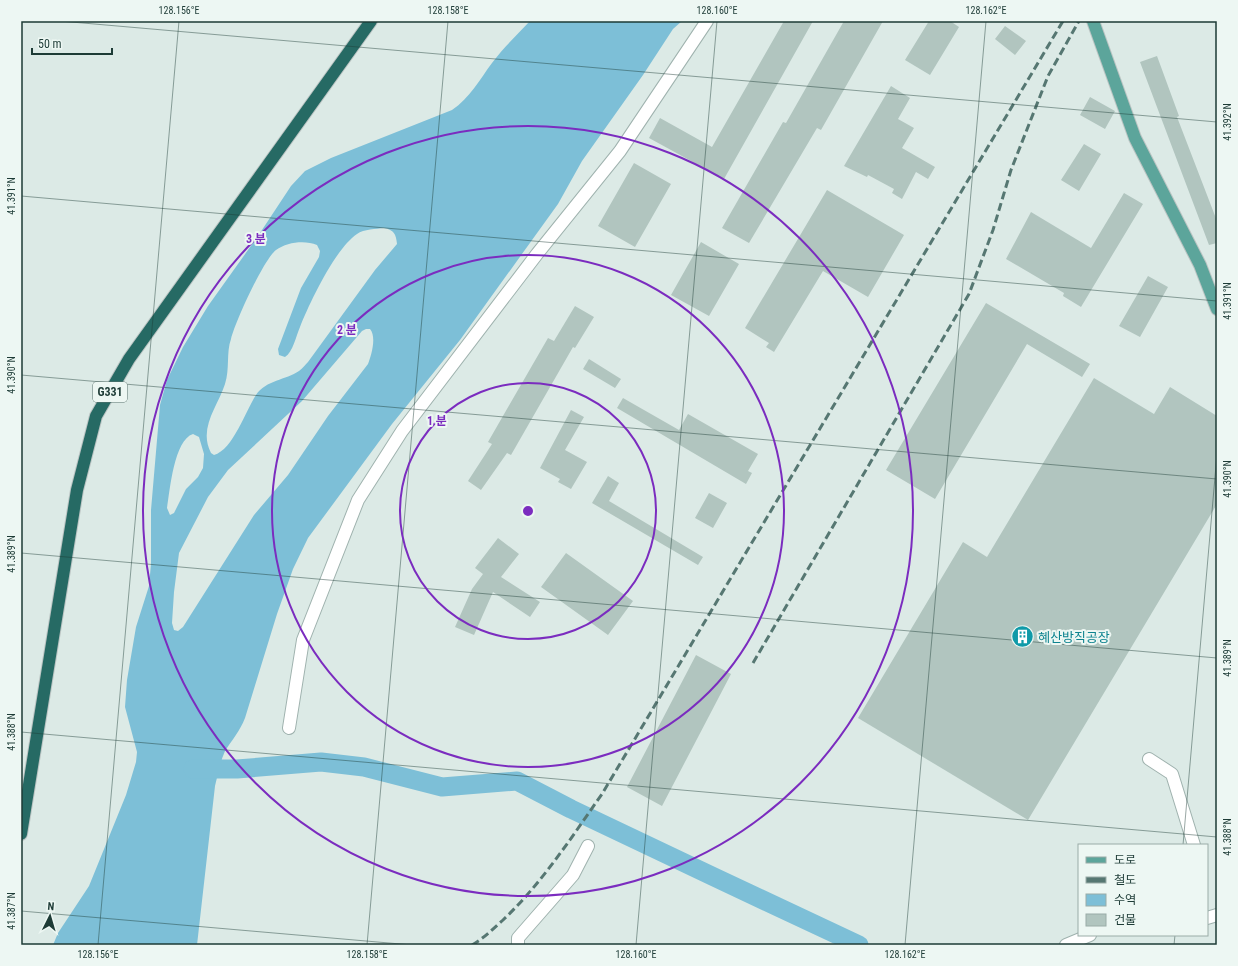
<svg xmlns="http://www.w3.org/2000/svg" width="1238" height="966" viewBox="0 0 1238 966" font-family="'Roboto Condensed','Noto Sans KR',sans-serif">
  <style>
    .water { fill: #7dbfd7; fill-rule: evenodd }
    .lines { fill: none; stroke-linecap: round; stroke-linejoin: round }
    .river { stroke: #7dbfd7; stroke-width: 19 }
    .building { fill: #b1c5bf }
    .minor-casing { stroke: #9fb2ae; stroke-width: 14 }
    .major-casing { stroke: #bbc4c3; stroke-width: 14 }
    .highway-casing { stroke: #bbc4c3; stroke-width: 14 }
    .minor { stroke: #fff; stroke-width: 12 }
    .major { stroke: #5ca59b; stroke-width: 12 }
    .highway { stroke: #266a64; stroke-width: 12 }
    .rail { stroke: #567772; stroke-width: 3; stroke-dasharray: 8 4; stroke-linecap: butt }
    .ticks { fill: none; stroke: #1d3b36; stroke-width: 1; stroke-opacity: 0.45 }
    .ring { fill: none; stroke: #7b2cbf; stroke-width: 2 }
    .labels { text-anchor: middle; stroke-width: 4; stroke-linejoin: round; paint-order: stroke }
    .shield { fill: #edf7f3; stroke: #5b736f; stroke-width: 1 }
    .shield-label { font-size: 12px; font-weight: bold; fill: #1d3b36 }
    .culture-label { font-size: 13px; fill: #0d838f; stroke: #edf7f3; text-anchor: start }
    .centre { fill: #7b2cbf; stroke: #edf7f3; stroke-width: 2 }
    .ring-label { font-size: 12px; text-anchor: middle; font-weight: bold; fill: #7b2cbf; stroke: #edf7f3; stroke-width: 4; stroke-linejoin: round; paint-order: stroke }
    .neatline { fill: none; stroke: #1d3b36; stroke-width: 1.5 }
    .ticks-label { font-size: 10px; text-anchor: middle; fill: #1d3b36 }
  </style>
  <rect width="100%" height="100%" fill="#dceae6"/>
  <path class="water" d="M530 21H682L673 29 643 75 582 161 558 204 460 340 392 424 308 538 293 569 277 614 245 718C240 731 232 740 225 751 220 762 218 774 215 786L197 945H53L58 933 89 886 126 795 136 762 137 752 125 707 127 680 136 627 149 586 151 564V510L160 405 167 380 183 347 208 306 258 236 291 186 305 171 331 158 452 110C470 98 480 79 492 63 503 48 517 35 530 21ZM384 228C394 230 396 234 397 244L375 270 308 362C305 365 303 368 299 371 286 380 266 380 256 395 246 410 233 450 214 455L211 453C198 428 218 406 225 384 230 369 226 353 231 339 235 322 264 259 276 250 287 242 305 240 317 245L320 251 319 257 301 288 278 349 279 355 285 357C293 352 296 336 300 327 310 302 335 249 357 234 364 229 376 229 384 228ZM366 329H370C377 337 371 356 368 364L328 416 288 475 254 515 183 627 178 631 174 630 172 623 174 592 179 553 208 497 228 470 302 401 362 331ZM193 434 199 437 204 454 203 468 198 477 186 489 174 513 170 515 167 508C170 490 174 440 193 434Z"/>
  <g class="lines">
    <path class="river" d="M193 769H237L321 762 364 767 442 787 517 781 571 809 712 876 859 945"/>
  </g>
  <path class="building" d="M784 21H813L724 179 649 138 660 118 712 147Z
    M844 21H883L821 130 817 128 749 243 722 228 783 122 786 123Z
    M929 21H950L959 27 930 75 905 60Z
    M1005 26 1026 41 1015 55 995 39Z
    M1157 56 1179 116 1177 117 1217 221V243L1209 245 1140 62Z
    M891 86 910 98 898 119 914 128 902 148 935 167 928 179 916 172 902 199 892 193 894 189 868 175 867 177 844 166Z
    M1090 97 1115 111 1105 129 1080 115Z
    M1084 144 1101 154 1079 191 1061 180Z
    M634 163 671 184 635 247 598 226Z
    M827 190 904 235 868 297 823 271 774 352 766 347 769 343 745 328Z
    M1124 193 1143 204 1081 307 1063 296 1064 293 1006 259 1031 212 1091 248Z
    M701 242 739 264 709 316 671 295Z
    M1148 276 1168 287 1140 337 1119 326Z
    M986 303 1090 364 1082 377 1027 344 935 499 886 470Z
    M575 306 594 317 575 348 573 347 511 455 507 453 481 490 468 481 492 444 488 442 548 338 554 341Z
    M589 359 621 379 615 388 583 369Z
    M1094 378 1154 414 1170 387 1217 416V504L1028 820 858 718 963 542 987 557Z
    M623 398 679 430 688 414 758 454 748 471 752 473 746 484 617 408Z
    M571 410 584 417 565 450 587 462 571 489 558 482 560 479 540 468Z
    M608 476 619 483 609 501 703 557 698 565 592 503Z
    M709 493 727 503 713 528 695 518Z
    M498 538 519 554 501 577 540 602 530 617 493 592 474 635 455 627 472 589 483 574 475 568Z
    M566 553 633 601 608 635 541 587Z
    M696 655 731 674 662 806 627 787Z"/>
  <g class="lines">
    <defs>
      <path id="minor" d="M289 728 303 640 358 500 402 431 537 254 620 151 707 21
        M1149 759 1172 774 1194 845
        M1207 918 1217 915
        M518 945V938L573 875 588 846
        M1066 945 1090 935"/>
      <path id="major" d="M1093 21 1135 138 1200 265 1217 309"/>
      <path id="highway" d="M21 834 77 490 96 416 129 359 371 21"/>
    </defs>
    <use href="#minor" class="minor-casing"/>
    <use href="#major" class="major-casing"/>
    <use href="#highway" class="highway-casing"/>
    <use href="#minor" class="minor"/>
    <use href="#major" class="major"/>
    <use href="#highway" class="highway"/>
    <path class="rail" d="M753 663 969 294 993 230 1011 170 1048 76 1079 21
      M472 945C484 938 493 929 503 920 542 883 571 838 602 794L1063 21"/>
  </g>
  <path class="ticks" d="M60 21 1217 122M21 196 1217 301M21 375 1217 479M21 553 1217 658M21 732 1217 837M1183 845 1217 454M21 911 412 945M98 945 179 21M367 945 448 21M636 945 717 21M905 945 986 21M1174 945 1175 935"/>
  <g class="ring">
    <circle cx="528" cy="511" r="128"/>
    <circle cx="528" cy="511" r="256"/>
    <circle cx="528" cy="511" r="385"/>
  </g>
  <defs>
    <symbol id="building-disc" viewBox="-11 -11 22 22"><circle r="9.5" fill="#0f9aa8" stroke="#edf7f3"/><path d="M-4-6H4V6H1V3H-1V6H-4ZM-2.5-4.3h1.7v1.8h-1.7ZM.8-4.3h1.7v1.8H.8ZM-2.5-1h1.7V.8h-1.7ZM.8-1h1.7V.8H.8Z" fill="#fff"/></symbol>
  </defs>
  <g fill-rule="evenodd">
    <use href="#building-disc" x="1010" y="624" width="25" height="25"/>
  </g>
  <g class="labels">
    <rect class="shield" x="93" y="382" width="34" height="20" rx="3"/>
    <g class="shield-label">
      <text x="110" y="396">G331</text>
    </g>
    <g class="culture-label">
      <text x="1038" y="642">혜산방직공장</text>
    </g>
  </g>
  <circle cx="528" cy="511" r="6" class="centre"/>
  <g class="ring-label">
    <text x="256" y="243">3 분</text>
    <text x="347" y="334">2 분</text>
    <text x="437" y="425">1 분</text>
  </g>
  <rect width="1238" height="966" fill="none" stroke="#edf7f3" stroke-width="44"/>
  <rect x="1078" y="844" width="130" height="92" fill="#edf7f3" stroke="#9aaca7"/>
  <rect x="1086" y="857" width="20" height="6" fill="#5ca59b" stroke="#9aaca7"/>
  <text x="1114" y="864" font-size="12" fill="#1d3b36">도로</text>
  <rect x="1086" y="877" width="20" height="6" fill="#567772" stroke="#9aaca7"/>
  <text x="1114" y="884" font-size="12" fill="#1d3b36">철도</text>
  <rect x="1086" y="894" width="20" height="12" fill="#7dbfd7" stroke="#9aaca7"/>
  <text x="1114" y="904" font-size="12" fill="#1d3b36">수역</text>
  <rect x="1086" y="914" width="20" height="12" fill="#b1c5bf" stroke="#9aaca7"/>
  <text x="1114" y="924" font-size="12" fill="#1d3b36">건물</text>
  <g transform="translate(50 916) rotate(5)" stroke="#edf7f3" stroke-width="3" paint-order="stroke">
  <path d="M0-3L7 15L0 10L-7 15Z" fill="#1d3b36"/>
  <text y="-6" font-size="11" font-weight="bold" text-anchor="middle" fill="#1d3b36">N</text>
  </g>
  <path d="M32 48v6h80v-6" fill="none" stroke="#1d3b36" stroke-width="2"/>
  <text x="38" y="48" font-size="12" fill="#1d3b36" stroke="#edf7f3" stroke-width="3" paint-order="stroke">50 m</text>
  <rect x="22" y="22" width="1194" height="922" class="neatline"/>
  <g class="ticks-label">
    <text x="179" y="14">128.156°E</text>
    <text x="448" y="14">128.158°E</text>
    <text x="717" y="14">128.160°E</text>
    <text x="986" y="14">128.162°E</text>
    <text transform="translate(1227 122) rotate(-90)" y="4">41.392°N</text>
    <text transform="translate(11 196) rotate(-90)" y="4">41.391°N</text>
    <text transform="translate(1227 301) rotate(-90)" y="4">41.391°N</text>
    <text transform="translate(11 375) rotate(-90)" y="4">41.390°N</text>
    <text transform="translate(1227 479) rotate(-90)" y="4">41.390°N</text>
    <text transform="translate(11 554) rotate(-90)" y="4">41.389°N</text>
    <text transform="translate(1227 658) rotate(-90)" y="4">41.389°N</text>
    <text transform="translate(11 732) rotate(-90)" y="4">41.388°N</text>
    <text transform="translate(1227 837) rotate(-90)" y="4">41.388°N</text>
    <text transform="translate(11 911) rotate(-90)" y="4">41.387°N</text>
    <text x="98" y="958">128.156°E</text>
    <text x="367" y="958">128.158°E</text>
    <text x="636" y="958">128.160°E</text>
    <text x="905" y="958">128.162°E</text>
  </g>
</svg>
